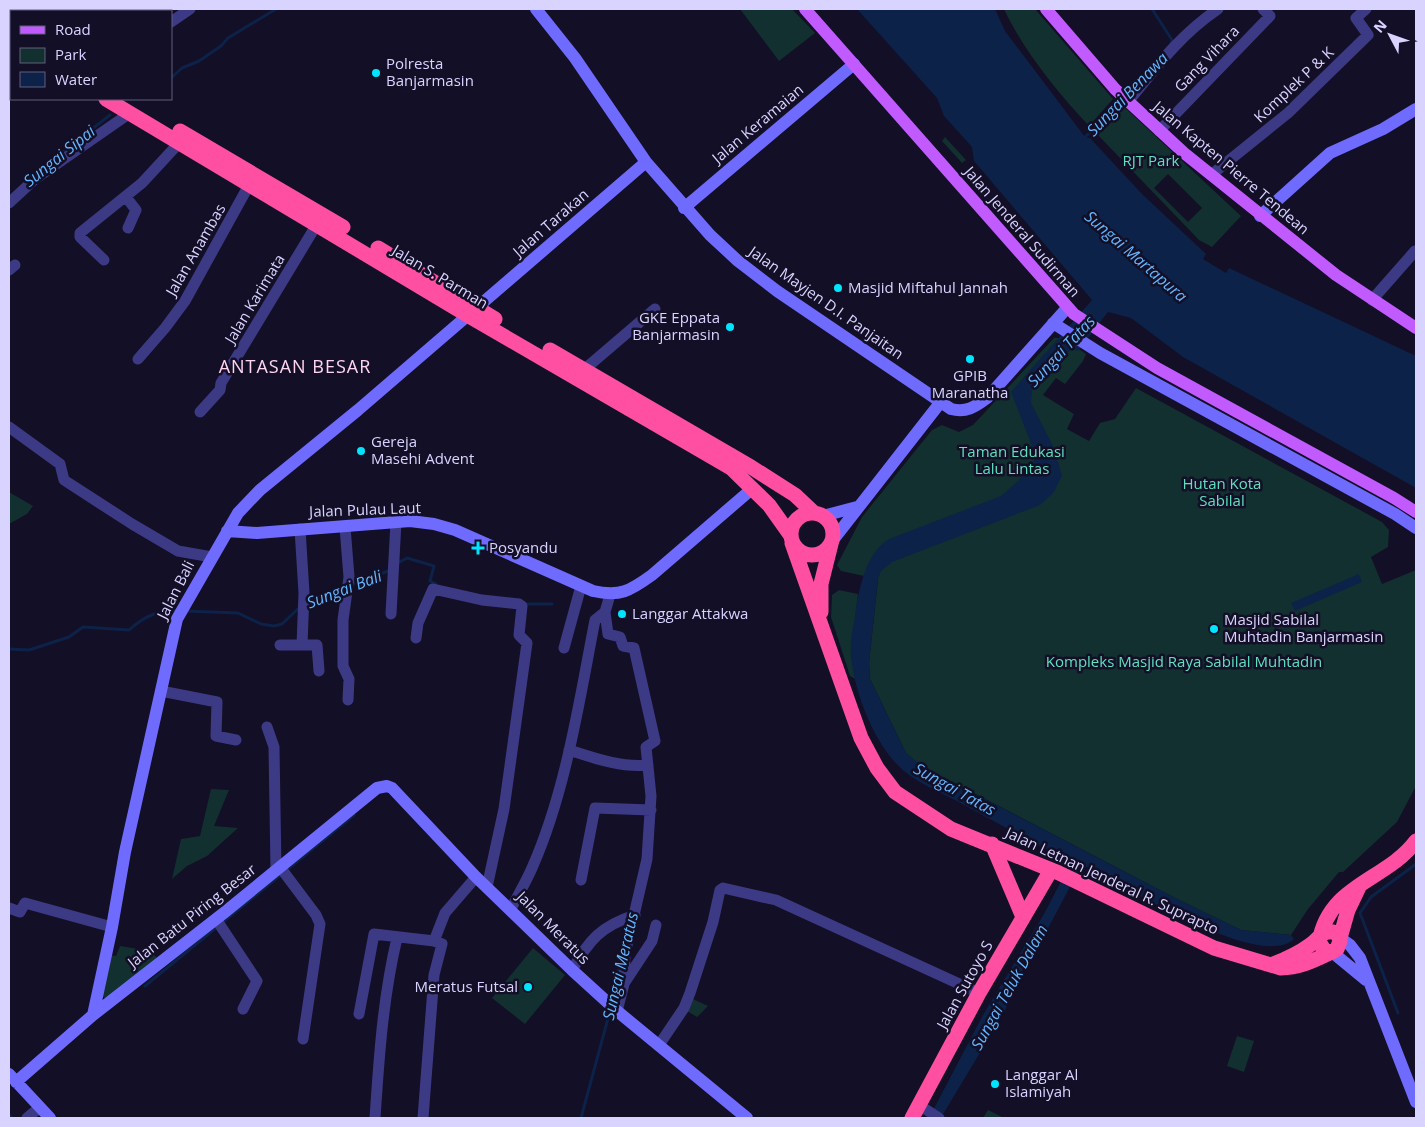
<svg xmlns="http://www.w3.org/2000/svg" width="1425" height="1127" viewBox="0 0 1425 1127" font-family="'Open Sans',sans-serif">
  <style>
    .green { fill: #12302f; fill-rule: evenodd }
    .water { fill: #0c2248 }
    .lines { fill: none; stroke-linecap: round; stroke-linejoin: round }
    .stream { stroke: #0c2248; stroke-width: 3 }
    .street { stroke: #3d3a85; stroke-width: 11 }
    .secondary { stroke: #6f6bff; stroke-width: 12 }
    .primary { stroke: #c25bff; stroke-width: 12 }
    .highway { stroke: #ff4fa3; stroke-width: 15 }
    .poi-dot { fill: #00e5ff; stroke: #130f26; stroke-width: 2 }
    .labels { text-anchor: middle; stroke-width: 5; stroke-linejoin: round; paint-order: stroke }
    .street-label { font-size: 15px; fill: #d9d4ff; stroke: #130f26 }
    .poi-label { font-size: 15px; fill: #d9d4ff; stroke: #130f26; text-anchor: start }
    .park-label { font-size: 15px; fill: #5fe0c0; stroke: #130f26 }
    .water-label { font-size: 16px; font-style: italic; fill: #62b6ff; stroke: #130f26 }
    .quarter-label { font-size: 18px; letter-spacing: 1px; fill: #ffd6f0; stroke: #130f26 }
  </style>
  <rect width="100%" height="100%" fill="#130f26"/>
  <path class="green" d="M740 9H792L815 33 779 61Z
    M1004 9H1035L1113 99 1089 126C1058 93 1023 50 1004 9Z
    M1121 104 1241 216 1212 247 1199 240 1095 132ZM1168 174 1202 208 1188 222 1154 188Z
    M945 137 966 160 962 163 942 141Z
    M1054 338H1063L1086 354 1083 361 1065 384 1056 378 1043 395 1074 414 1067 429 1089 441 1100 423 1115 419 1136 388 1382 522 1389 530 1388 547 1371 557 1382 584 1416 570V786L1397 822 1343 872H1339L1308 909 1291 935 1241 930 1177 899 920 765 906 753 870 679 869 663 878 579 841 571 837 565 862 517 932 430 942 425 959 432 973 425Z
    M9 492 33 506 27 514 9 524Z
    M839 590 858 594 851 654 855 679 850 676 831 617 832 595Z
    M211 789 229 790 214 826 238 828 207 856 187 866 172 879 181 839 200 836Z
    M120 946 151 951 158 959 107 999 100 995 108 955 116 956Z
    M533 948 565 975 525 1024 492 998Z
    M693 999 708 1006 697 1017 687 1011Z
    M1237 1036 1254 1041 1244 1072 1227 1066Z
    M988 1110 1004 1118H983Z"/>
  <path class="water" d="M857 9H995L1005 31 1085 137 1090 138 1142 194 1206 254 1203 259 1226 273 1229 268 1416 356V488L1183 357 1131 318 1108 312 1078 351 1071 349 1032 390 1031 403 1054 448 1062 476 1054 492 1040 505 892 562 881 571 878 579 869 663 870 679 906 753 920 765 935 773 1177 899 1241 930 1291 935 1294 939C1264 968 1150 901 1118 884 1107 878 1093 867 1081 866L1044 936 1017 979 1005 1011 942 1116 929 1118 983 1015 1044 914 1070 864 1067 860C1030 841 993 821 957 801 939 792 920 784 904 771 875 747 853 691 851 653 850 641 853 628 855 616 859 589 865 554 889 539L1001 496 1018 481 1034 462V451L1011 392 1092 300 974 161 972 147 944 116 937 98Z
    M1359 574 1362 582 1295 611 1291 603Z"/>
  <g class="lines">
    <path class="stream" d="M1152 9 1172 40 1171 44
      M171 78 182 68 199 61 221 46 228 38 276 9
      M1083 139 1124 100
      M55 158 110 115
      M396 564 407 558 434 566 430 581 436 584
      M352 584 391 570
      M306 603 328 597 346 586
      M525 604H552
      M185 611 238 613 261 624 274 626 282 624 301 606
      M9 649 29 650 69 637 83 627 129 630C146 615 157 611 179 610
      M145 986 354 815
      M612 1002 619 967
      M1398 1013 1360 913 1371 897 1416 864
      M9 1115 12 1118
      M581 1118 610 1011"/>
    <path class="street" d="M171 22 190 9
      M1128 102C1157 66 1180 35 1218 9
      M1159 131 1270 16 1263 9
      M1211 175 1288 113 1368 35 1356 18 1366 9
      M126 197 136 210 128 228
      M9 203 35 179 130 113
      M104 260 80 237V233L142 183 179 143
      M9 270 15 265
      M1372 300 1415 251
      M138 359 165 328 185 301 249 185
      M577 365 586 368 655 309
      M200 412 220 390 221 383 317 224
      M9 427 60 464 64 480 132 524 178 551 212 557
      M345 527 349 577 343 620V666L349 679 348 700
      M300 529 304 593 302 645
      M605 612 608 634 620 637 623 646 634 648 655 741 646 747 651 796 647 859 625 954 624 984 617 1011
      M391 614 396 522
      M416 638 418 623 433 589 482 600 519 604 522 606 519 635 527 643 504 809 487 887
      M280 645H317L319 671
      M564 648 581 586
      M161 691 217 702 216 736 236 740
      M267 727 274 747 276 870
      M569 750C594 758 621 768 648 765
      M280 867 316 915 320 924 303 1039
      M581 880 595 808 651 810
      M9 908 20 912 25 903 112 927
      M511 909C518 895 526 882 532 868 566 791 579 702 595 620L605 612 610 595
      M216 919 257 981 243 1009
      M572 970C589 940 601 926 635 915
      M625 982 652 941 656 925
      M359 1014 374 934 434 941
      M659 1045 684 1008 690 993 713 922 720 890 723 888 776 900 979 993
      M919 1105 939 1118
      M27 1118 39 1108
      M375 1118C379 1057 383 997 397 938
      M423 1118 434 975 442 944 434 941 445 913 476 877"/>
    <path class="secondary" d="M536 9 575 58 646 162 710 235 738 261 777 291 951 409C966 413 975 407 987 398L1067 308
      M684 208 854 64
      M1260 216 1330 153 1383 129 1416 109
      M1053 323 1100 353 1395 514 1416 528
      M823 516 857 507
      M227 531 257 533 410 521 434 524 455 530 593 591C620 597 630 591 652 575L753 488
      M833 540 940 403
      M1340 938 1350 945 1360 958 1416 1102
      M1332 952 1366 980
      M93 1015 112 927 125 852 177 619 238 513 260 490 358 410 646 162
      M9 1074 50 1118
      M16 1082 93 1015 225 912 377 788 387 786 392 788 476 877 572 970 617 1011 747 1118"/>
    <path class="primary" d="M805 9 1074 314 1157 368 1394 498 1416 512
      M1046 9 1115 89 1184 153 1336 275 1416 328"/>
    <path class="highway" d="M9 28 11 29
      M9 41 11 42
      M106 99 469 316 731 468 769 505 791 536
      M180 131 343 227
      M378 248 495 319
      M550 350 751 467 795 495 813 512
      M791 534a21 21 0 1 1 42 0a21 21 0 1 1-42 0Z
      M792 543 861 738 877 768 895 792 951 829 1059 873 1214 948 1281 968C1300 968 1315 960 1332 952
      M821 612V584L831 544
      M992 844 1023 917
      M1340 938 1348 910 1359 887
      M1271 965C1284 960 1298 954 1310 945 1316 941 1322 932 1329 932 1336 931 1339 936 1340 941L1337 949 1332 952 1325 951 1319 942C1329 884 1386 881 1416 841
      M912 1118 979 993 1051 870"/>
  </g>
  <g class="poi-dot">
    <circle cx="376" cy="73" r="5"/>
    <circle cx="838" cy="288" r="5"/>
    <circle cx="730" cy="327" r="5"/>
    <circle cx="970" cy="359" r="5"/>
    <circle cx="361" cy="451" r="5"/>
    <path d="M475.5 540.5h5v5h5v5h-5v5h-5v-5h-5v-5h5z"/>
    <circle cx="622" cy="614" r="5"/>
    <circle cx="1214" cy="629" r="5"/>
    <circle cx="528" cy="987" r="5"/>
    <circle cx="995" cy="1084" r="5"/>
  </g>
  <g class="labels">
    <g class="street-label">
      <text transform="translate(1207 59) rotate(-46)" y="5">Gang Vihara</text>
      <text transform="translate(1294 85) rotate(-43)" y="5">Komplek P &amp; K</text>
      <text transform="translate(758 124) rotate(-40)" y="5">Jalan Keramaian</text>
      <text transform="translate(1231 168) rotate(40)" y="5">Jalan Kapten Pierre Tendean</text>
      <text transform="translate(551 223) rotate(-41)" y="5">Jalan Tarakan</text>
      <text transform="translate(1022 232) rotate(49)" y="5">Jalan Jenderal Sudirman</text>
      <text transform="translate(196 250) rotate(-60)" y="5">Jalan Anambas</text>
      <text transform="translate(440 277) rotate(31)" y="5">Jalan S. Parman</text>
      <text transform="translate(255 299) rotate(-59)" y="5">Jalan Karimata</text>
      <text transform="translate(826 303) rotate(35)" y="5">Jalan Mayjen D.I. Panjaitan</text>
      <text transform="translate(365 510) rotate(-2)" y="5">Jalan Pulau Laut</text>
      <text transform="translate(176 590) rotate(-63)" y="5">Jalan Bali</text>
      <text transform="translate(1112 881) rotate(25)" y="5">Jalan Letnan Jenderal R. Suprapto</text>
      <text transform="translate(192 916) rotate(-38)" y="5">Jalan Batu Piring Besar</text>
      <text transform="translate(553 928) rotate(45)" y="5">Jalan Meratus</text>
      <text transform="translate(965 985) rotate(-61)" y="5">Jalan Sutoyo S</text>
    </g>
    <g class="poi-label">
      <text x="386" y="69">Polresta<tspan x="386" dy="17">Banjarmasin</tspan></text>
      <text x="848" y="293">Masjid Miftahul Jannah</text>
      <text x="720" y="323" text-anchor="end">GKE Eppata<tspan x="720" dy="17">Banjarmasin</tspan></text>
      <text x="970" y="381" text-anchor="middle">GPIB<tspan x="970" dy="17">Maranatha</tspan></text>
      <text x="371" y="447">Gereja<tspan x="371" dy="17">Masehi Advent</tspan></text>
      <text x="489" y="553">Posyandu</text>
      <text x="632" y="619">Langgar Attakwa</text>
      <text x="1224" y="625">Masjid Sabilal<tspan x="1224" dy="17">Muhtadin Banjarmasin</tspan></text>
      <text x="518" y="992" text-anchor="end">Meratus Futsal</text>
      <text x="1005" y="1080">Langgar Al<tspan x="1005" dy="17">Islamiyah</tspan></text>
    </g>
    <g class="park-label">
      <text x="1151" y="166">RJT Park</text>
      <text x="1012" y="457">Taman Edukasi<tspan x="1012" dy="17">Lalu Lintas</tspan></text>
      <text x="1222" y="489">Hutan Kota<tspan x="1222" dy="17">Sabilal</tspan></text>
      <text x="1184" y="667">Kompleks Masjid Raya Sabilal Muhtadin</text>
    </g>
    <g class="water-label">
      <text transform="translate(1127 94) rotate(-46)" y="6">Sungai Benawa</text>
      <text transform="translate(59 156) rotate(-39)" y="6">Sungai Sipai</text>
      <text transform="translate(1136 256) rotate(41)" y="6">Sungai Martapura</text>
      <text transform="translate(1061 351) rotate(-47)" y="6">Sungai Tatas</text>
      <text transform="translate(344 589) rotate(-21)" y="6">Sungai Bali</text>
      <text transform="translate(955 789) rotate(29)" y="6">Sungai Tatas</text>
      <text transform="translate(620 966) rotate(-77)" y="6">Sungai Meratus</text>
      <text transform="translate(1009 987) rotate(-61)" y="6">Sungai Teluk Dalam</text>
    </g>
    <g class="quarter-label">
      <text x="295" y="373">ANTASAN BESAR</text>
    </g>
  </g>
  <rect width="1425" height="1127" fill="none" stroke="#d9d4ff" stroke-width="20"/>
  <rect x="10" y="10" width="162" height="90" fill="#130f26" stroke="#625e7d"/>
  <rect x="20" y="26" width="25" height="8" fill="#c25bff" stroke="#625e7d"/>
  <text x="55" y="35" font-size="15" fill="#d9d4ff">Road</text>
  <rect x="20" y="48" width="25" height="15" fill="#12302f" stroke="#625e7d"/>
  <text x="55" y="60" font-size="15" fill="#d9d4ff">Park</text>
  <rect x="20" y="72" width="25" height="15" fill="#0c2248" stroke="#625e7d"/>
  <text x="55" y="85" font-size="15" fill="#d9d4ff">Water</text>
  <g transform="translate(1390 35) rotate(311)" stroke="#130f26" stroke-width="4" paint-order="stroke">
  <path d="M0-4L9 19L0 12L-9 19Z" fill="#d9d4ff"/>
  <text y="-8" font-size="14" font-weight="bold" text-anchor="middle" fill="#d9d4ff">N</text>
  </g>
</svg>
